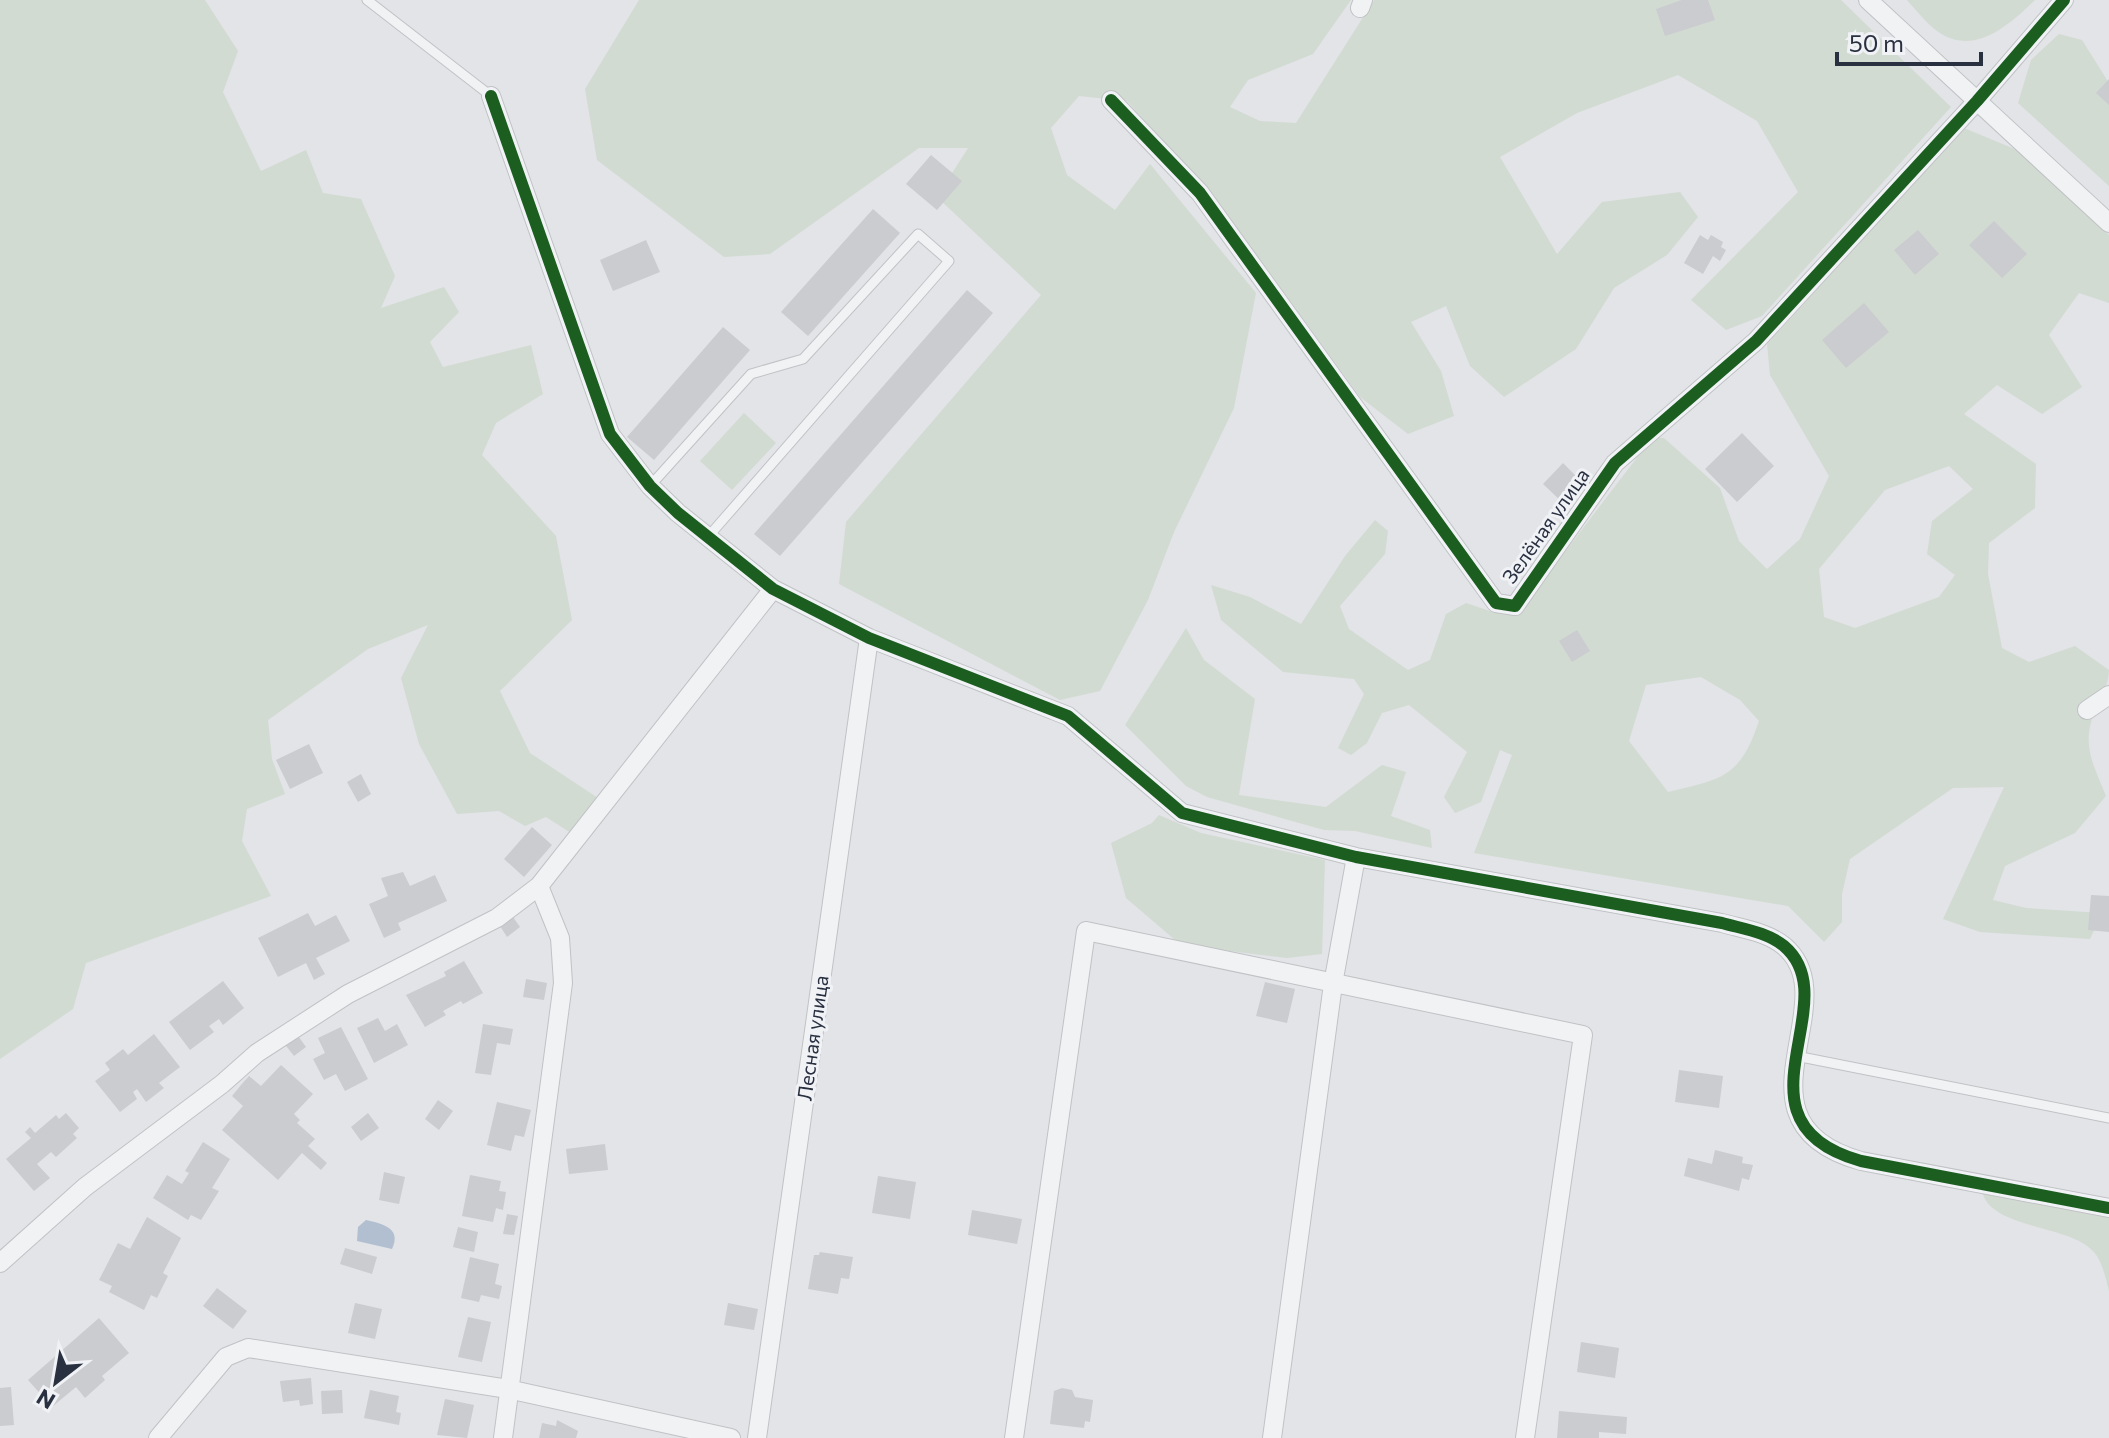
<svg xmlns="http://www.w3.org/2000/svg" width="2109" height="1438" viewBox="0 0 2109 1438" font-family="Commissioner,sans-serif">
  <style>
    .green { fill: #d2dbd2; fill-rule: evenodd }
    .water { fill: #b1bfd1 }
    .building { fill: #cacccf }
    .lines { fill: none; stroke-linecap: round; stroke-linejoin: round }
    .service-casing { stroke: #c0c2c5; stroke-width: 11 }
    .minor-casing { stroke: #c0c2c5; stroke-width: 20 }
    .service { stroke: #f1f2f4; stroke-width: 9 }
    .minor { stroke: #f1f2f4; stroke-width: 18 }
    .cycleway-casing { stroke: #f0f2f6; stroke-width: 17 }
    .cycleway { stroke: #1b5e20; stroke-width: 12 }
    .labels { text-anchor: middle; stroke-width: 6; stroke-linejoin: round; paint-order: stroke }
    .street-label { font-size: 20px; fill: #293040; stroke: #f0f2f6 }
  </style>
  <rect width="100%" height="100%" fill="#e2e4e7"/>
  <path class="green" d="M0 0H205L238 51 223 92 261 171 306 150 323 193 361 199 395 276 381 308 444 287 459 312 430 342 443 367 531 345 543 394 496 423 482 455 556 536 572 620 500 691 530 753 601 800 571 833 546 817 525 826 499 811 457 814 419 744 401 678 428 625 368 649 268 720 272 759 285 794 247 809 242 841 271 896 86 963 73 1009 0 1059Z
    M639 0H1351L1313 54 1248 80 1230 107 1260 121 1296 123 1374 0H1841L1951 107 1762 316 1726 330 1691 300 1798 192 1757 121 1678 75 1577 113 1500 157 1557 254 1602 202 1680 192 1698 217 1667 255 1614 288 1576 349 1504 397 1470 366 1446 306 1411 322 1441 371 1454 416 1408 434 1360 397 1223 209 1127 101 1079 96 1051 128 1067 175 1115 210 1150 164 1256 293 1234 408 1174 532 1148 600 1100 691 1060 700 839 584 846 522 1041 295 937 197 968 148H919L770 254 724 257 597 160 585 89Z
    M1907 0H2035C2010 24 1974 58 1937 31 1926 23 1916 10 1907 0Z
    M2059 34 2082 40 2109 83V186L2018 103 2031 60Z
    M1964 128 2017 150 2109 235V303L2079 293 2049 335 2082 387 2042 414 1997 385 1964 414 2036 464 2035 508 1989 543 1988 574 2002 648 2029 662 2075 646 2109 670C2109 683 2102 694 2097 706 2080 743 2092 761 2106 796L2075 833 2005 866 1993 900 2026 908 2102 913 2090 939 1980 932 1943 919 2004 787 1953 788 1850 859 1842 894V922L1824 942 1788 906 1474 853 1512 755 1500 750 1481 802 1455 813 1444 797 1467 752 1409 705 1382 713 1367 743 1351 755 1338 748 1364 694 1354 679 1283 672 1221 620 1211 585 1250 597 1301 624 1345 556 1375 520 1388 531 1385 554 1340 606 1349 629 1408 670 1430 660 1446 614 1466 603 1490 611 1518 613 1652 438H1664L1720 488 1739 541 1767 569 1800 539 1829 476 1770 375 1767 344ZM1949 466 1973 489 1932 521 1927 554 1955 575 1939 597 1855 628 1824 617 1819 569 1885 490ZM1701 677 1740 700 1759 721C1740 778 1722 779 1668 792L1629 741 1646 685Z
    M744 413 776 443 732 490 700 461Z
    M1186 628 1204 660 1255 699 1239 795 1326 807 1382 765 1406 772 1391 816 1430 830 1432 848 1355 831 1324 830 1207 797 1186 786 1125 725Z
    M1159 815 1201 833 1325 860 1322 954 1287 958 1181 945 1126 898 1111 843 1152 823Z
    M1982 1190 2109 1214V1291C2106 1279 2102 1260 2093 1251 2068 1224 1988 1229 1982 1190Z"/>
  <path class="water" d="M366 1220C383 1224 402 1228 392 1249L357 1241 358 1227Z"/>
  <path class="building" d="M1682 0H1708L1715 20 1665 36 1656 9Z
    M2109 79V105L2096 93Z
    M931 155 962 181 937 210 906 184Z
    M873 209 900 233 808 336 781 312Z
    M1994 221 2027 254 2002 278 1969 245Z
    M1918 230 1939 254 1915 275 1894 250Z
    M1700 235 1708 240 1711 235 1723 242 1721 247 1726 250 1720 261 1713 256 1703 274 1684 263Z
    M646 240 660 272 613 291 600 260Z
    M967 290 993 313 780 556 754 534Z
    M1864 303 1889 332 1846 368 1822 340Z
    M723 327 750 350 654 460 627 437Z
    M1742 433 1774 466 1737 502 1705 469Z
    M1563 463 1582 482 1562 502 1543 484Z
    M1577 630 1590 651 1572 662 1559 641Z
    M309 744 323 773 290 789 276 760Z
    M361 774 371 794 358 802 347 782Z
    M532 827 552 845 524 877 504 859Z
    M403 872 410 886 435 875 447 901 398 923 401 930 384 938 369 904 388 896 381 878Z
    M2091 895 2109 896V932L2088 930Z
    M308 913 315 926 336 915 350 941 316 958 325 974 314 980 306 963 278 977 258 938Z
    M513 917 520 927 507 937 500 926Z
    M464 961 483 993 463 1004 461 1001 443 1011 446 1015 425 1027 406 995 446 976 444 972Z
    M526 979 547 983 544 1000 523 997Z
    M223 981 244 1008 223 1025 219 1019 209 1026 214 1032 190 1050 169 1022Z
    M1265 982 1295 989 1287 1023 1256 1016Z
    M378 1018 385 1031 397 1024 408 1045 374 1063 357 1028Z
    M483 1024 513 1029 510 1045 497 1043 491 1075 475 1073Z
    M341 1027 368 1079 345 1091 336 1074 324 1080 313 1059 325 1053 318 1038Z
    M296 1033 306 1047 294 1056 283 1042Z
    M154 1034 180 1067 159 1083 164 1088 146 1102 137 1089 133 1092 137 1099 120 1112 95 1081 110 1070 105 1063 123 1049 128 1055Z
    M281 1065 313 1094 294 1114 300 1120 297 1123 315 1139 308 1146 327 1163 321 1170 302 1153 278 1180 222 1130 243 1106 232 1096 241 1085 249 1076 261 1086Z
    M1679 1070 1723 1076 1719 1108 1675 1102Z
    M438 1100 453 1111 439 1130 425 1119Z
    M497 1102 531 1110 524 1137 515 1135 511 1151 487 1145Z
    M66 1113 79 1128 73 1134 77 1138 56 1157 51 1152 37 1164 50 1178 34 1191 6 1159 31 1138 25 1132 30 1127 35 1133 56 1115 59 1119Z
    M368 1113 379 1128 361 1141 351 1127Z
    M203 1142 230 1159 212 1188 219 1191 201 1220 191 1215 188 1220 153 1198 167 1175 182 1184 189 1173 185 1171Z
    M605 1144 608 1170 569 1174 566 1149Z
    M1715 1150 1743 1157 1742 1163 1753 1165 1749 1180 1742 1178 1739 1191 1684 1176 1688 1158 1712 1164Z
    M384 1172 405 1177 399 1204 379 1200Z
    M470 1175 501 1181 499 1191 506 1192 503 1210 496 1208 493 1222 462 1216Z
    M878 1176 916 1182 910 1219 872 1213Z
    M972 1210 1022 1219 1017 1244 968 1235Z
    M507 1214 518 1216 514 1235 503 1234Z
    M147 1217 181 1238 163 1273 168 1276 157 1298 151 1295 144 1310 109 1292 112 1286 99 1280 118 1243 130 1249Z
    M458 1227 478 1232 474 1252 453 1247Z
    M345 1248 377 1257 372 1274 340 1264Z
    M820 1252 853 1257 849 1279 841 1278 838 1294 808 1289 814 1255H819Z
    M470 1257 499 1264 495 1284 502 1286 499 1299 481 1295 479 1302 461 1298Z
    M217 1288 247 1311 233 1329 203 1306Z
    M355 1303 382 1309 375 1339 348 1333Z
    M728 1303 758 1309 754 1330 724 1325Z
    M468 1317 491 1322 482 1362 458 1357Z
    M99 1318 129 1353 102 1376 105 1380 85 1398 76 1387 52 1407 28 1380Z
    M1581 1342 1619 1348 1615 1378 1577 1372Z
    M311 1378 313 1404 300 1406 299 1400 283 1402 280 1381Z
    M11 1387 14 1425 0 1426V1388Z
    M1062 1388 1072 1390 1075 1397 1093 1400 1090 1422 1085 1421 1084 1428 1050 1424 1054 1391Z
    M342 1390 343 1413 322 1414 321 1391Z
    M370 1390 399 1396 396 1412 401 1413 399 1425 364 1418Z
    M445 1399 474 1405 467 1438 437 1435Z
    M1559 1411 1627 1417 1626 1434 1599 1432V1438H1557Z
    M557 1420 578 1431 576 1438H539L542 1423 556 1426Z"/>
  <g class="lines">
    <defs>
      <path id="service" d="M367 0 491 96
        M650 486 751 374 803 359 918 234 949 261 707 538
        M1796 1056 2109 1118"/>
      <path id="minor" d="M1868 0 2109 223
        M1360 8 1363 0
        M491 96 610 434 650 486 678 513 773 589 869 638 1068 716 1182 813 1356 857 1722 923C1743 929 1767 932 1784 946 1850 1002 1723 1122 1861 1161L2109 1208
        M1111 100 1200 193 1496 603 1515 606 1615 463 1756 341 1977 101 2064 0
        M2087 710 2109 695
        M0 1263 85 1187 222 1084 257 1053 348 994 497 918 539 886 773 589
        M158 1438 226 1357 248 1348 508 1389 731 1438
        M503 1438 563 983 560 938 539 886
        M757 1438 869 638
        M1014 1438 1086 931 1583 1035 1525 1438
        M1272 1438 1333 984 1356 857"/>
    </defs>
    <use href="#service" class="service-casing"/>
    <use href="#minor" class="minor-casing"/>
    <use href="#service" class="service"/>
    <use href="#minor" class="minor"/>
    <defs>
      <path id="cycleway" d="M491 96 610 434 650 486 678 513 773 589 869 638 1068 716 1182 813 1356 857 1722 923C1743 929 1767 932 1784 946 1850 1002 1723 1122 1861 1161L2109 1208
        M1111 100 1200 193 1496 603 1515 606 1615 463 1756 341 1977 101 2064 0"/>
    </defs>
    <use href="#cycleway" class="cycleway-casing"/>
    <use href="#cycleway" class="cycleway"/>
  </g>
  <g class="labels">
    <g class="street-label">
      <text transform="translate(1546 526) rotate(-55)" y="7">Зелёная улица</text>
      <text transform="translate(813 1038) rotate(-82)" y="7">Лесная улица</text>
    </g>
  </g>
  <g transform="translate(56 1382) rotate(211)" stroke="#f0f2f6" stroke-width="6" paint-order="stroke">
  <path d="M0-6L14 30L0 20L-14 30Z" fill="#293040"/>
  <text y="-12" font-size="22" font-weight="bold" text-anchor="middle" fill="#293040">N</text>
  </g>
  <path d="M1837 52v12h144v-12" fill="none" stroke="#293040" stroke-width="4"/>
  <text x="1849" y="52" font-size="24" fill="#293040" stroke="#f0f2f6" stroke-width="6" paint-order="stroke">50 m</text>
</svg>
